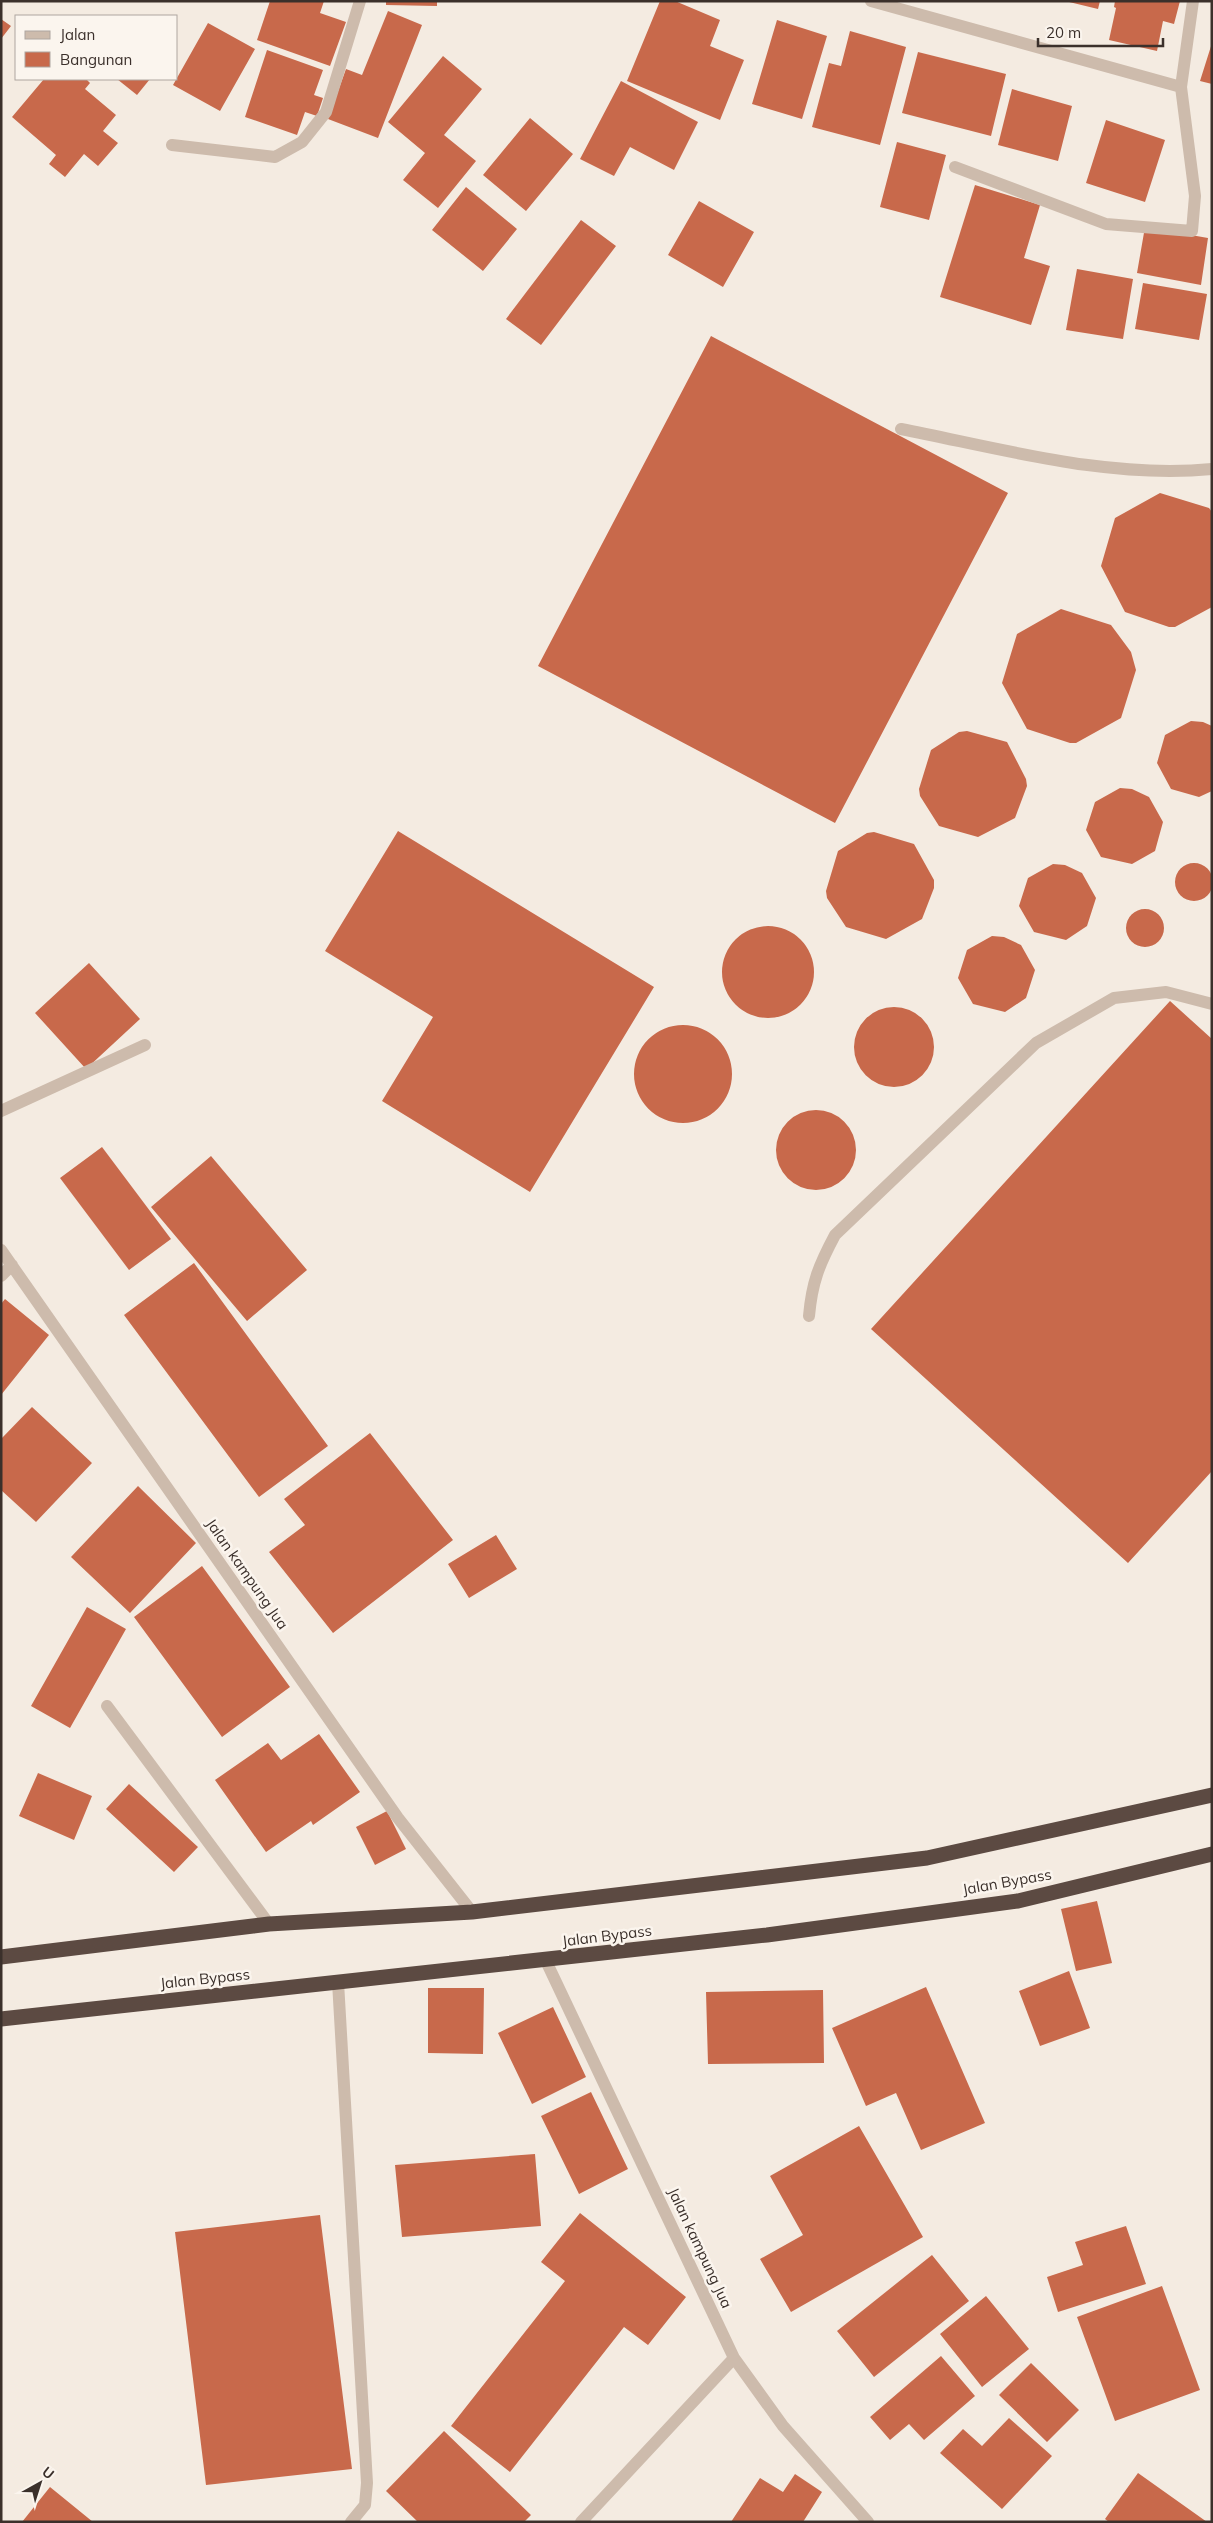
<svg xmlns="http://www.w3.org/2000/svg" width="1213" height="2523" viewBox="0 0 1213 2523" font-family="Mulish,sans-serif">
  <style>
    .building { fill: #c8694b }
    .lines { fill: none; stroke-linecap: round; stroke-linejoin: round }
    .minor { stroke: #cdbbac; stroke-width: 12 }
    .highway { stroke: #5c4a42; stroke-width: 15 }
    .labels { text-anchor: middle; stroke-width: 5; stroke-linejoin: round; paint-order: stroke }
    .street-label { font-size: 15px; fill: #3b302b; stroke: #fbf5ee }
  </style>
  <rect width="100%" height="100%" fill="#f4ebe1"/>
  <path class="building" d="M270 1H324L320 13 346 22 330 66 257 40Z
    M386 1H437V6L386 5Z
    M660 1H675L720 20 710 46 744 60 720 120 627 81Z
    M1065 1H1100L1098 9Z
    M1115 1H1180L1174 24 1163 21 1157 51 1109 40 1116 8 1114 7Z
    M388 11 422 25 378 138 328 119 346 69 362 75Z
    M1 19 11 26 1 39Z
    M777 20 827 36 802 119 752 104Z
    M208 23 255 49 220 111 173 85Z
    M850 31 906 47 880 145 812 127 829 63 841 66Z
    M1212 43V84L1200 81Z
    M267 50 323 70 314 95 323 98 317 116 305 112 297 135 245 117Z
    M918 52 1006 74 991 136 902 113Z
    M443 56 482 89 444 135 476 161 438 208 403 180 425 153 388 122Z
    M44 79H86L90 83 85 89 116 115 103 131 118 143 98 166 84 154 65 177 49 164 56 155 12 117Z
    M117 79H150L137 95Z
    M621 81 698 122 674 170 630 147 614 176 580 159Z
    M1012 89 1072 106 1058 161 998 145Z
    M530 118 573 154 526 211 483 175Z
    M1106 120 1165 140 1145 202 1086 183Z
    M897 142 946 155 929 220 880 207Z
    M975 185 1040 205 1024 258 1050 266 1031 325 940 297Z
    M466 187 517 229 483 271 432 230Z
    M699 201 754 232 723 287 668 255Z
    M581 220 616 246 541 345 506 319Z
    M1145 227 1208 238 1201 285 1137 273Z
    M1077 269 1133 279 1123 339 1066 330Z
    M1143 283 1207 294 1199 340 1135 329Z
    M711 336 1008 493 835 823 538 666Z
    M1160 493 1209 508 1212 512V607L1175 627H1169L1125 612 1101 566 1115 518Z
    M1061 609 1111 625 1131 652 1136 670 1121 718 1076 743H1070L1027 729 1002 683 1017 634Z
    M1191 721 1203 722 1212 726V791L1199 797 1171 789 1157 763 1165 735Z
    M967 731 1007 742 1026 779 1027 786 1015 818 978 837 939 826 920 796 919 789 931 750 959 732Z
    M1120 788 1132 789 1149 797 1163 822 1155 851 1132 864 1101 857 1086 830 1095 802Z
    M398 831 654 987 530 1192 382 1101 433 1017 325 951Z
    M874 832 914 844 934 880V888L922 919 886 939 846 927 827 898 826 891 838 851 867 833Z
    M1175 882a19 19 0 1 1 38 0a19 19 0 1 1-38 0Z
    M1053 864 1065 865 1082 873 1096 898 1087 926 1066 940 1034 932 1019 906 1028 878Z
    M1126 928a19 19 0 1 1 38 0a19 19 0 1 1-38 0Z
    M722 972a46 46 0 1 1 92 0a46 46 0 1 1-92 0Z
    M992 936 1004 937 1021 945 1035 970 1026 998 1005 1012 973 1004 958 978 967 950Z
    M89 963 140 1019 86 1069 35 1013Z
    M1170 1001 1212 1039V1471L1128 1563 871 1329Z
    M854 1047a40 40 0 1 1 80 0a40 40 0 1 1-80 0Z
    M634 1074a49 49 0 1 1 98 0a49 49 0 1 1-98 0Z
    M776 1150a40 40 0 1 1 80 0a40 40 0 1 1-80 0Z
    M102 1147 171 1239 129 1270 60 1178Z
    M211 1156 307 1270 247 1321 151 1207Z
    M194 1263 328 1446 259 1497 124 1315Z
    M5 1299 49 1335 1 1395V1304Z
    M32 1407 92 1463 36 1522 1 1490V1439Z
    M370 1433 453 1540 333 1633 269 1552 305 1525 284 1499Z
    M138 1486 196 1543 130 1613 71 1557Z
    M496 1535 517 1569 469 1598 448 1564Z
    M202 1566 290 1687 222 1737 134 1617Z
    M87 1607 126 1629 70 1728 31 1706Z
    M319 1734 360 1792 313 1825 311 1821 266 1852 215 1780 268 1743 281 1760Z
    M38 1773 92 1796 74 1840 19 1816Z
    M129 1784 198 1847 174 1872 106 1809Z
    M387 1811 406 1849 375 1865 356 1827Z
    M1097 1901 1112 1963 1076 1971 1061 1909Z
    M1069 1971 1090 2028 1040 2046 1019 1991Z
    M926 1987 985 2123 921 2150 896 2093 866 2106 832 2028Z
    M428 1988H484L483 2054 428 2053Z
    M823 1990 824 2063 708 2064 706 1992Z
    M553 2007 586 2077 532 2104 498 2033Z
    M591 2092 628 2169 579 2194 541 2116Z
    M859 2126 923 2237 791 2312 760 2259 803 2235 770 2176Z
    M535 2154 541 2226 402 2237 395 2165Z
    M580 2213 686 2297 648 2345 624 2327 510 2472 451 2426 565 2281 541 2262Z
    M320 2215 352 2469 206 2485 175 2232Z
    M1126 2226 1146 2284 1058 2312 1047 2277 1083 2265 1075 2242Z
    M932 2255 969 2301 874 2377 837 2331Z
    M1162 2286 1200 2390 1115 2421 1077 2317Z
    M986 2296 1029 2349 982 2387 940 2334Z
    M941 2356 975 2396 924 2440 909 2424 890 2440 870 2417Z
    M1031 2363 1079 2410 1047 2442 999 2395Z
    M1009 2418 1052 2456 1002 2509 940 2453 963 2429 982 2446Z
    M444 2431 531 2515 524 2522H418L386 2491Z
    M1138 2473 1207 2522H1109L1105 2519Z
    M795 2474 822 2492 803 2522H731L760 2478 783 2492Z
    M50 2487 93 2522H22Z"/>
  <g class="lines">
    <path class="minor" d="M871 1 1181 87 1193 1
      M172 145 275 157 302 142 326 112 360 1
      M955 167 1106 224 1192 231 1195 196 1181 87
      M901 429C1003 449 1108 479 1212 469
      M1 1111 145 1045
      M1 1250 398 1818 472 1912
      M1 1276 12 1265
      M809 1316C812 1282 819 1265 835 1235L1036 1043 1114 998 1166 992 1212 1004
      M107 1706 269 1924
      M546 1961 734 2358 783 2426 868 2522
      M338 1982 367 2483 365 2505 351 2522
      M581 2522 734 2358"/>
    <path class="highway" d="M1 1957 269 1924 472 1912 927 1858 1212 1795
      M1 2019 767 1935 1018 1901 1212 1854"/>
  </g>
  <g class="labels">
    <g class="street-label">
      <text transform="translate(247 1574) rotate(55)" y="5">Jalan kampung Jua</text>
      <text transform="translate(1007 1882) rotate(-10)" y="5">Jalan Bypass</text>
      <text transform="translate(607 1936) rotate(-7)" y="5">Jalan Bypass</text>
      <text transform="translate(205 1979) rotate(-6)" y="5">Jalan Bypass</text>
      <text transform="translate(700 2248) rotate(65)" y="5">Jalan kampung Jua</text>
    </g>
  </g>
  <rect width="1213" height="2523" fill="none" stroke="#3b302b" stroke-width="5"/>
  <rect x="15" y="15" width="162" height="65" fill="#fbf5ee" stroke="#aea6a0"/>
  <rect x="25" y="31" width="25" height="8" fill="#cdbbac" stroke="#aea6a0"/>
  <text x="60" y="40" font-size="15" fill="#3b302b">Jalan</text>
  <rect x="25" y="52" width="25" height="15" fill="#c8694b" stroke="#aea6a0"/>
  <text x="60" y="65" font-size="15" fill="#3b302b">Bangunan</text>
  <g transform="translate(40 2483) rotate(39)" stroke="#fbf5ee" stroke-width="4" paint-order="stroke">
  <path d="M0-4L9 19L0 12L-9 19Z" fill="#3b302b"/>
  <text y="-8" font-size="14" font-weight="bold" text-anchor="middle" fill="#3b302b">U</text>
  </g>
  <path d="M1038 38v8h125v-8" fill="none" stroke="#3b302b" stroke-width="2.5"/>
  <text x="1046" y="38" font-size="15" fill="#3b302b" stroke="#fbf5ee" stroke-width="4" paint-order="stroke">20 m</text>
</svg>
